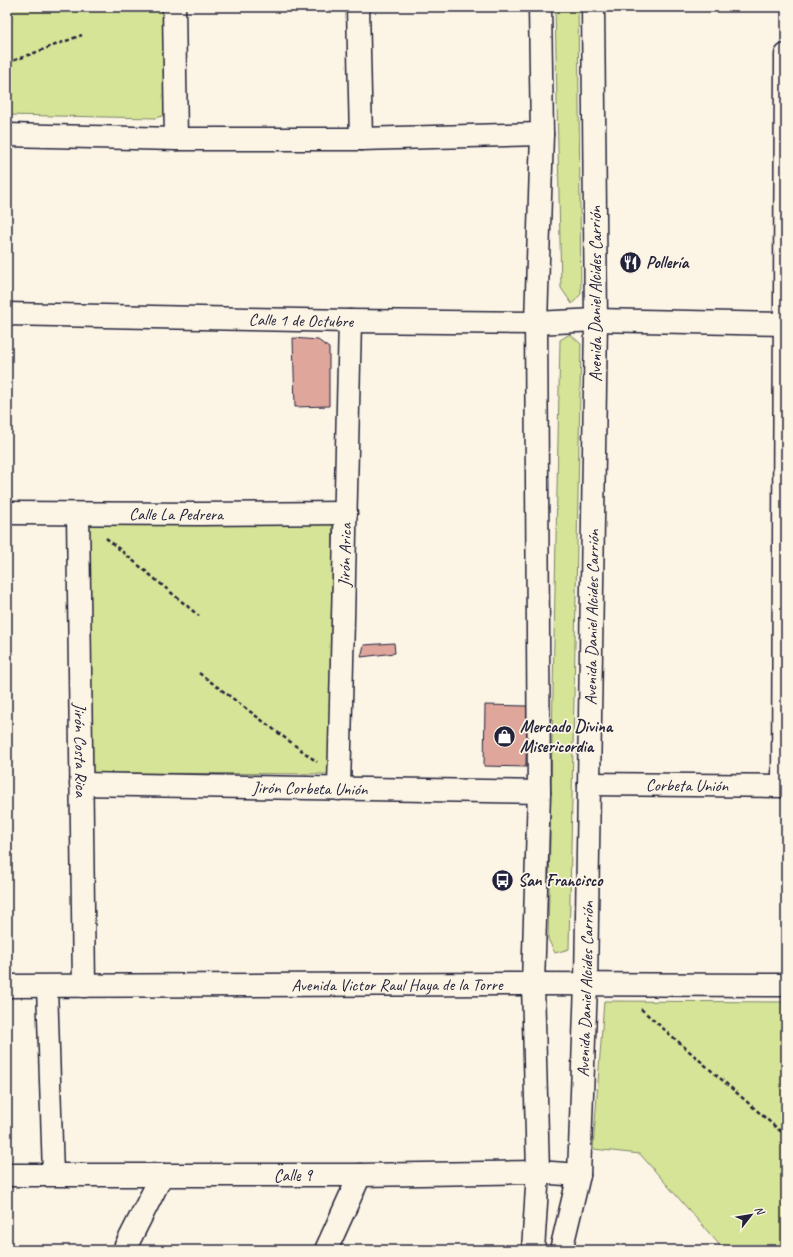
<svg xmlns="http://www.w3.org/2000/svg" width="793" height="1257" viewBox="0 0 793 1257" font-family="Caveat,sans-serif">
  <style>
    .green { fill: #d6e497; stroke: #7c8369 }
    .building { fill: #dfa69c; stroke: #22223b }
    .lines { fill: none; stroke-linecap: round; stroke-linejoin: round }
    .pedestrian-casing { stroke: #22223b; stroke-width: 23 }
    .minor-casing { stroke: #22223b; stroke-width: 25 }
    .tertiary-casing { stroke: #22223b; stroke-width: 25 }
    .path { stroke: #22223b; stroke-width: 2.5; stroke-dasharray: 4 3; stroke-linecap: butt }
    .pedestrian { stroke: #fcf5e5; stroke-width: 20 }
    .minor { stroke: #fcf5e5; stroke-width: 22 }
    .tertiary { stroke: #fcf5e5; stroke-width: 22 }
    .labels { text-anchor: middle; stroke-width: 3.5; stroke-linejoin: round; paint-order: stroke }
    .poi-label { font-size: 17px; font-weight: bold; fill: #22223b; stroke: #fcf5e5; text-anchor: start }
    .street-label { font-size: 17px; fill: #22223b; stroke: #fcf5e5 }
  </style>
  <rect width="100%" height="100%" fill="#fcf5e5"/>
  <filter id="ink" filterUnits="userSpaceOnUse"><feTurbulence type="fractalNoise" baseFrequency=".025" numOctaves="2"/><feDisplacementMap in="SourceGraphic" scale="8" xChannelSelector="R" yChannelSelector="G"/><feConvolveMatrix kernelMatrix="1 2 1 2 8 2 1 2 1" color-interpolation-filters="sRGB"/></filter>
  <g filter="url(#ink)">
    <path class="green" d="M7 7H166L169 114 155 118 7 115Z
      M555 7H578L581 294 572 304 561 288Z
      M570 334 581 344 569 949 555 953 548 939 560 340Z
      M86 519 333 520 330 774 92 773Z
      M604 1001 786 1002V1250H724L640 1154 593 1149Z"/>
    <path class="building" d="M293 338 318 340 329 348V406L295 407Z
      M394 643 395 653 361 657 364 645Z
      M485 705 527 706 526 767 484 766Z"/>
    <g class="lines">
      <defs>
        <path id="pedestrian" d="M47 986 53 1175"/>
        <g id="minor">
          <path d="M174 7 176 139"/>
          <path d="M358 7 361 139"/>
          <path d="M7 135 176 139H361L542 134"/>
          <path id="s1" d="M7 314 350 321 536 323 596 320 785 324"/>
          <path id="s2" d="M7 513 199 514 346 513"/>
          <path id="s3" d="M78 514 84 986"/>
          <path id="s4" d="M81 784 539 792"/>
          <path id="s5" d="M589 784 786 786"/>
          <path d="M783 786 786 55"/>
          <path id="s6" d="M339 789 350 321"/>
          <path id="s7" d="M7 986 533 984"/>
          <path id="s8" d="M7 1175H360L538 1172 579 1175"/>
          <path d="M124 1250 162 1175"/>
          <path d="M326 1250 360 1175"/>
        </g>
        <g id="tertiary">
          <path d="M533 984 786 985"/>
          <path d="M533 1250 538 1172 533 984 539 792 536 323 542 134 540 7"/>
          <path id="s9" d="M561 1250 579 1175 586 984 596 320 593 7"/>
        </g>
      </defs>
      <use href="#pedestrian" class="pedestrian-casing"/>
      <use href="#minor" class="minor-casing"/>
      <use href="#tertiary" class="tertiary-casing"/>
      <path class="path" d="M7 63 82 35
        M106 538 199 616
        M199 673 317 762
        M641 1009 786 1136"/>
      <use href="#pedestrian" class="pedestrian"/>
      <use href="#minor" class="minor"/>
      <use href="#tertiary" class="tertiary"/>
    </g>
  </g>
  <defs>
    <symbol id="restaurant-disc" viewBox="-11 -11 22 22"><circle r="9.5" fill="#22223b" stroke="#fcf5e5"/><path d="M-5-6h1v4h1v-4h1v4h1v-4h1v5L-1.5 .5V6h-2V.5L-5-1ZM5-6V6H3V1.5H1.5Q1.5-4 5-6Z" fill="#fff"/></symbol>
    <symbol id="shop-disc" viewBox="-11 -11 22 22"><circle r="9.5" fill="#22223b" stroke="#fcf5e5"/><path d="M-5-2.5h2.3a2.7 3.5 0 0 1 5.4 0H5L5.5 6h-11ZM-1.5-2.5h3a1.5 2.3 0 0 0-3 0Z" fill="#fff"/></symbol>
    <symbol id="bus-disc" viewBox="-11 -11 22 22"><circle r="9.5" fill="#22223b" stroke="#fcf5e5"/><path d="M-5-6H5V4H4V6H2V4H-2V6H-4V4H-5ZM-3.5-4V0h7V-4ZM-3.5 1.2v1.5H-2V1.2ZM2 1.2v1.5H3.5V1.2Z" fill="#fff"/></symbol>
  </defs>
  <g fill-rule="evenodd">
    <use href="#restaurant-disc" x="618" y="250" width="25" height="25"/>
    <use href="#shop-disc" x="492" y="724" width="25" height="25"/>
    <use href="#bus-disc" x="490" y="868" width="25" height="25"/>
  </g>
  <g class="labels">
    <g class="poi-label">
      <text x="646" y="268">Pollería</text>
      <text x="520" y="732">Mercado Divina<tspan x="520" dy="20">Misericordia</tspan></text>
      <text x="518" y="886">San Francisco</text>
    </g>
    <g class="street-label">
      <text transform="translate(595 294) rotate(-90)" y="6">Avenida Daniel Alcides Carrión</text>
      <text dy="6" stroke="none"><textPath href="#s1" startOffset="294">Calle 1 de Octubre</textPath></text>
      <text dy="6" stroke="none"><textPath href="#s2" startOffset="169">Calle La Pedrera</textPath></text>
      <text dy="6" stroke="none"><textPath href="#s6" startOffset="234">Jirón Arica</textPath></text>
      <text dy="6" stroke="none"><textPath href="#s9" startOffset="635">Avenida Daniel Alcides Carrión</textPath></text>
      <text dy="6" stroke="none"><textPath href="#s3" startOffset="236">Jirón Costa Rica</textPath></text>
      <text dy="6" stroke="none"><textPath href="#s5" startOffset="98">Corbeta Unión</textPath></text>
      <text dy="6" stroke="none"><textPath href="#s4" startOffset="229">Jirón Corbeta Unión</textPath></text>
      <text dy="6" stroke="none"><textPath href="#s7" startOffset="390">Avenida Victor Raul Haya de la Torre</textPath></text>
      <text dy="6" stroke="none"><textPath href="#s9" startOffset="263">Avenida Daniel Alcides Carrión</textPath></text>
      <text dy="6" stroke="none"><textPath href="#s8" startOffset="286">Calle 9</textPath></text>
    </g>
  </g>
  <rect width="793" height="1257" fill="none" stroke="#fcf5e5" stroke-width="24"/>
  <rect x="12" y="12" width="769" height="1233" fill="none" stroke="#22223b" stroke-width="1.5" filter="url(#ink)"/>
  <g transform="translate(751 1215) rotate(59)" stroke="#fcf5e5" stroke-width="3" paint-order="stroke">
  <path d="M0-3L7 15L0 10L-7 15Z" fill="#22223b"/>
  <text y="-6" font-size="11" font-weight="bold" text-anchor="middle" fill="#22223b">N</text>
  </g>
</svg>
